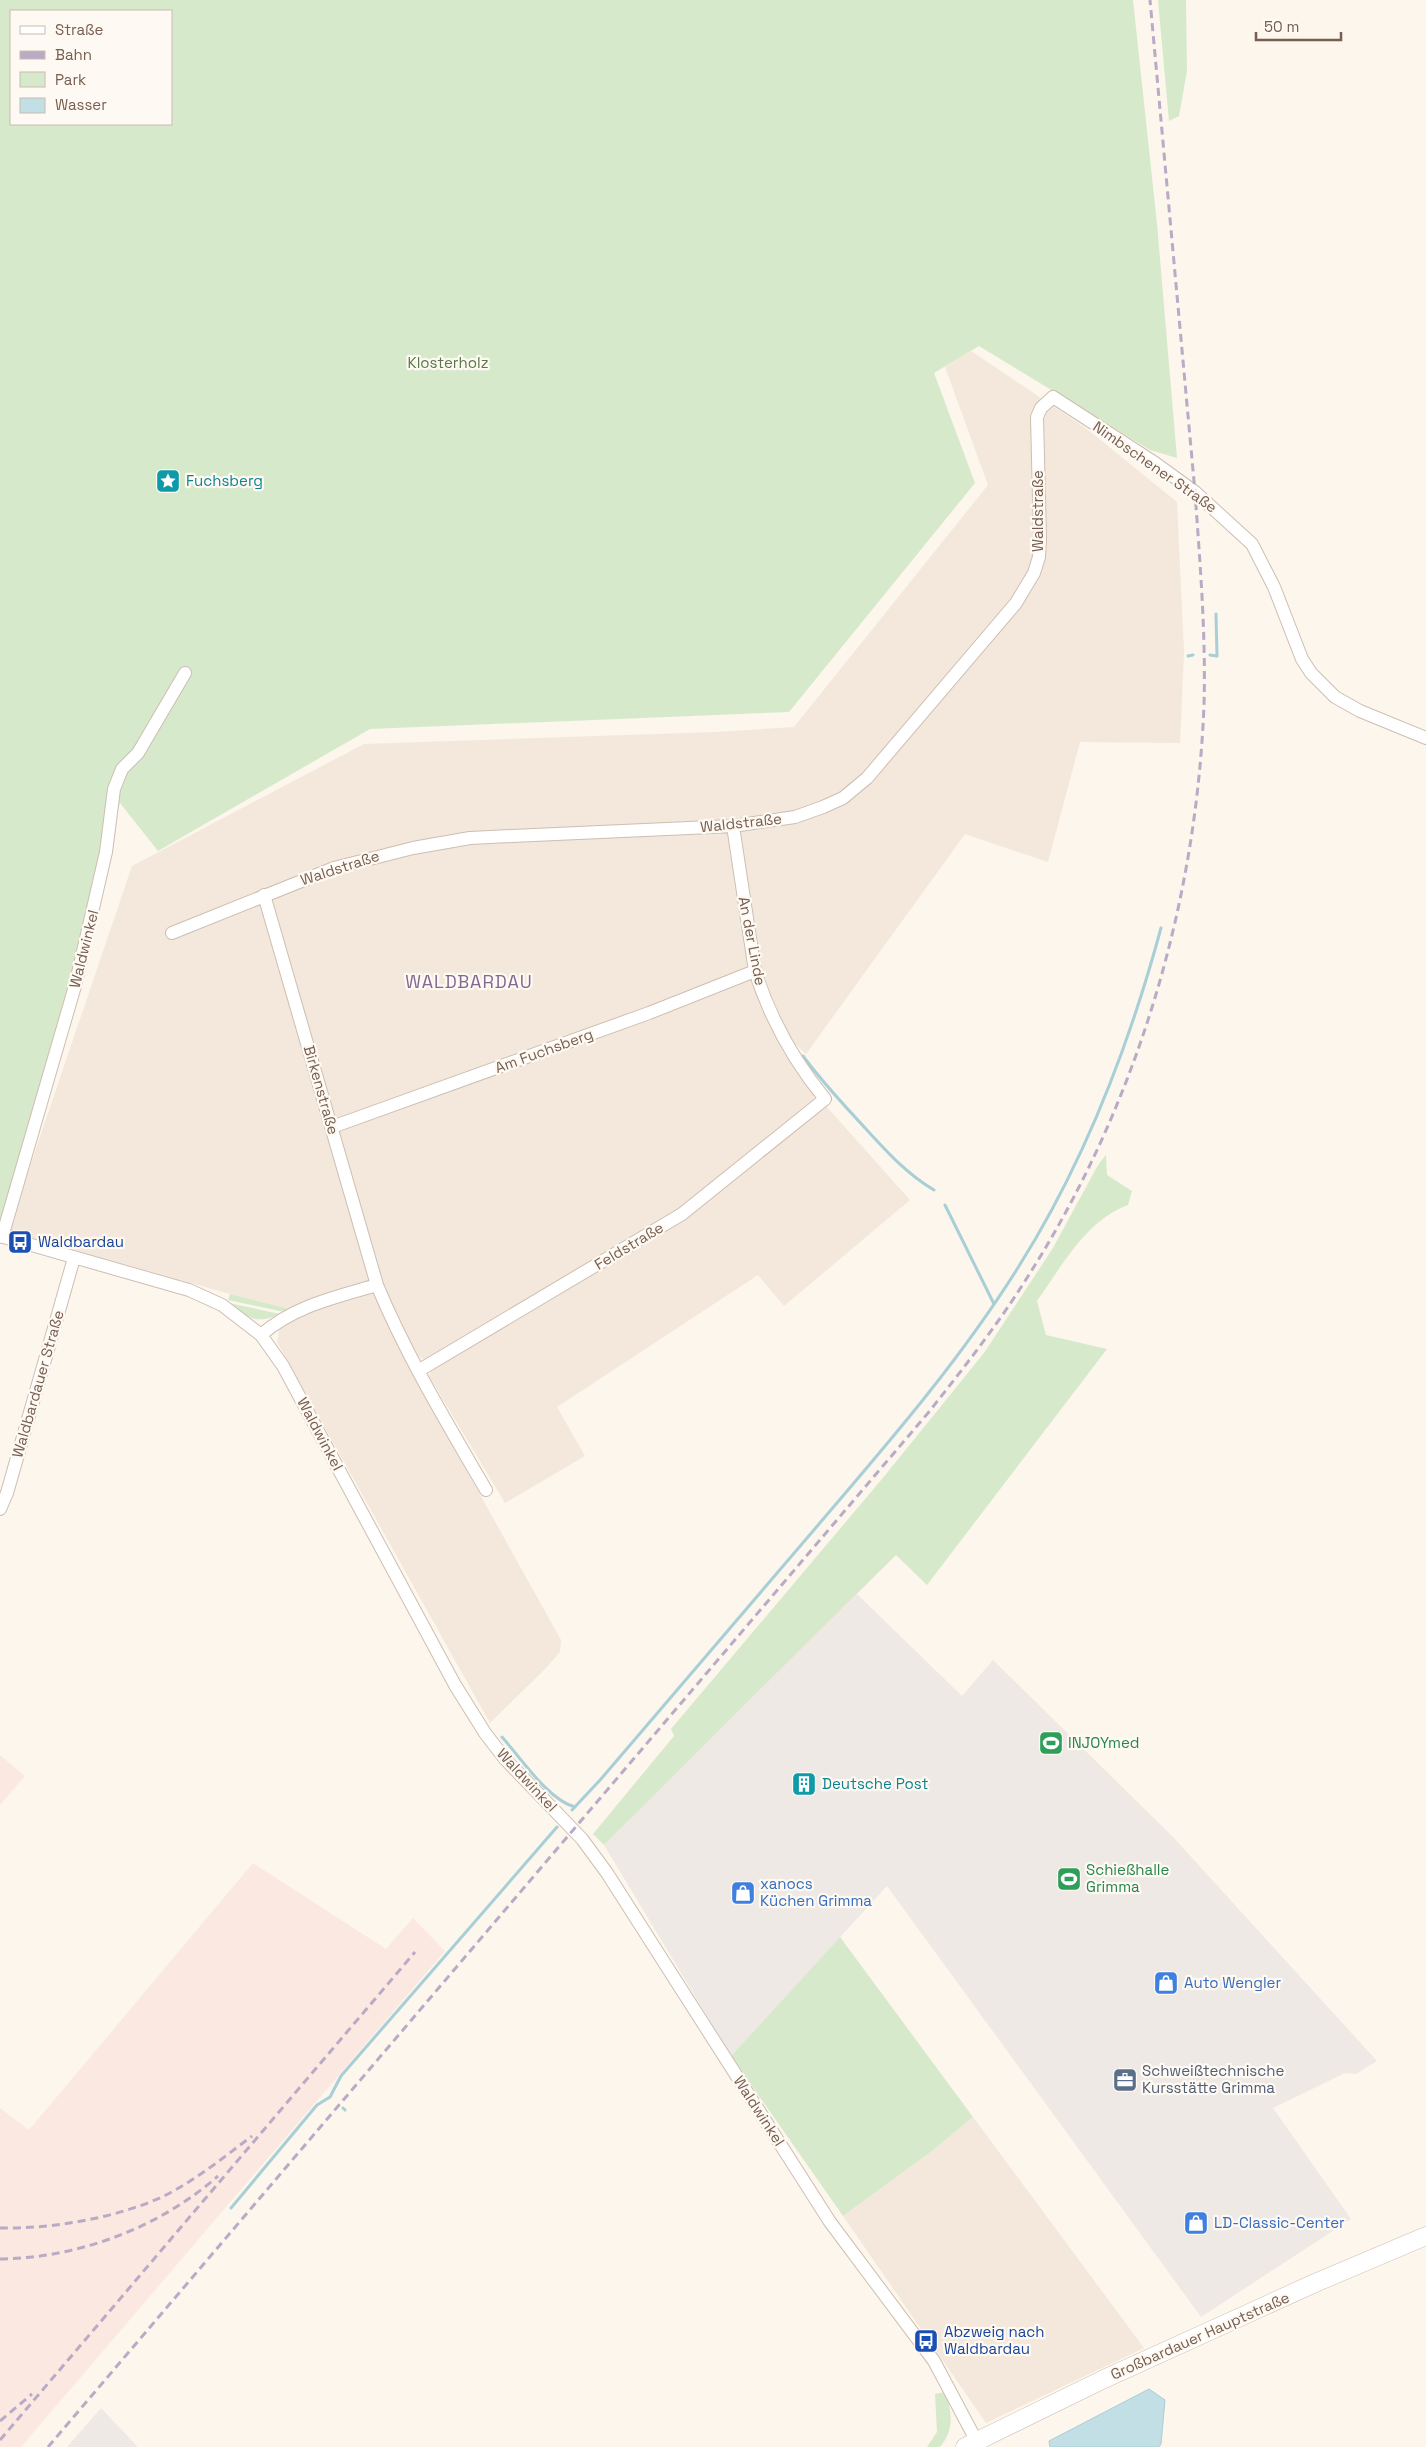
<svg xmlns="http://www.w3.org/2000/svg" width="1426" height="2447" viewBox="0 0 1426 2447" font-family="'Space Grotesk',sans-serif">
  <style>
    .residential { fill: #f3e8db }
    .commercial { fill: #fbe9e1 }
    .industrial { fill: #eee9e4 }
    .green { fill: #d7e9cb; fill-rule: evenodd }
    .water { fill: #c1dfe5; stroke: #a8ced6 }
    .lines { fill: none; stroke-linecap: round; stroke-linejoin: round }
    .stream { stroke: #a8ced6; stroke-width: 3 }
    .street-casing { stroke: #cdbeb2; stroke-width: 14 }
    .secondary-casing { stroke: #d0bfb0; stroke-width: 19 }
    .street { stroke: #fff; stroke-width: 12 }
    .secondary { stroke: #fff; stroke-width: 18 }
    .rail { stroke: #b9aac6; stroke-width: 3; stroke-dasharray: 8 5; stroke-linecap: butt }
    .labels { text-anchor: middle; stroke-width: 4.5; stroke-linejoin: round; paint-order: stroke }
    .park-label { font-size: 15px; fill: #567a48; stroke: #fefaf3 }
    .street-label { font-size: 15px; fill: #765e50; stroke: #fefaf3 }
    .culture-label { font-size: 15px; fill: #0d838f; stroke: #fefaf3; text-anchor: start }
    .transit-label { font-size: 15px; fill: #164399; stroke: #fefaf3; text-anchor: start }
    .leisure-label { font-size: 15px; fill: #27864d; stroke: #fefaf3; text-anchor: start }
    .shop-label { font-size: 15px; fill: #366cbe; stroke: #fefaf3; text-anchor: start }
    .service-label { font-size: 15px; fill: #4e5e75; stroke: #fefaf3; text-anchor: start }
    .quarter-label { font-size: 18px; letter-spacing: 1px; fill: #846891; stroke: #fefaf3 }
  </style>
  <rect width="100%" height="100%" fill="#fcf6ec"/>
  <path class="residential" d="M971 351 1087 429 1177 502 1184 652 1180 743 1080 742 1048 862 965 834 806 1054 791 1040 813 1090 814 1099 679 1209 425 1360 418 1356 385 1293 380 1278 289 1309 230 1294 8 1231 132 866 364 744 716 732 794 727 988 485 945 367Z
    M826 1106 910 1200 784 1306 758 1275 557 1407 585 1456 505 1503 429 1376 431 1371 684 1218 820 1107Z
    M369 1292 374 1293 378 1297 430 1405 561 1640 560 1652 545 1669 490 1723 277 1342 279 1331 287 1319Z
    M973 2117 1144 2348 986 2423 843 2216 932 2151Z"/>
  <path class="commercial" d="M0 1755 25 1776 0 1805Z
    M253 1863 386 1949 413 1918 445 1951 21 2447H0V2108L29 2130Z"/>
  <path class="industrial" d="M857 1594 962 1696 993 1660 1173 1837 1377 2061 1356 2074 1345 2073 1273 2108 1351 2219 1201 2317 887 1886 731 2056 604 1845Z
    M101 2408 136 2445 138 2447H67Z"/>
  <path class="green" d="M0 0H1133L1157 224 1177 458 1150 450 979 346 934 373 975 483 789 712 370 729 158 851 120 803 104 847 92 916 0 1228ZM11 11H171V124H11Z
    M1158 0H1186L1187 71 1179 116 1169 121Z
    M1106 1155 1107 1175 1132 1191 1128 1205C1086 1220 1062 1266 1037 1301L1046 1335 1107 1349 927 1585 896 1555 604 1845 593 1834 674 1736 671 1729 882 1479 984 1353 1053 1248 1098 1165Z
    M230 1294 289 1309 284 1312 228 1300Z
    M229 1303 280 1314C255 1325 249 1318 229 1303Z
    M840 1937 973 2117 932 2151 843 2216 731 2056Z
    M945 2392C952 2412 955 2429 940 2447H927L937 2432 935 2394Z"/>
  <path class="water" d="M1149 2389 1165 2400 1161 2444 1159 2447H1050L1049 2441Z"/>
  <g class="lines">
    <path class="stream" d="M1210 655 1217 656 1216 614
      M1188 656 1193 655
      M803 1056C822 1082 844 1105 866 1129 887 1152 907 1174 934 1190
      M945 1205 994 1304
      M502 1737C521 1758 548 1800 575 1807
      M572 1810 601 1779C673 1694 746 1609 819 1524 890 1441 961 1359 1019 1266 1084 1163 1129 1046 1161 928
      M343 2108 345 2110
      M231 2208 317 2105 330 2097 341 2076 557 1827"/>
    <defs>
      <path id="street" d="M264 895 377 1285C407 1357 447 1423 486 1490
        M172 933 334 868 413 848 470 838 512 836 733 826 795 817 823 807 843 798 867 778 1016 603 1034 573 1039 557 1040 539 1037 417 1041 408 1053 397 1155 463 1195 492 1252 544 1274 587 1302 659 1311 673 1335 697 1360 711 1426 738
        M332 1127 649 1013 755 971
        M0 1236 189 1290 222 1305 261 1335 283 1366 455 1685 485 1733 505 1759 582 1839 607 1873 830 2222 934 2361 976 2440
        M2 1237 75 986 106 852 114 789 122 769 138 753 185 673
        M261 1335C294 1306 336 1297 377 1285
        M418 1371 682 1214 825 1099C793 1060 770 1018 755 971L733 826
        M0 1509 7 1493 74 1258"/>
      <path id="secondary" d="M965 2447 1104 2379 1315 2283 1426 2236"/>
    </defs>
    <use href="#street" class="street-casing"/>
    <use href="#secondary" class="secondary-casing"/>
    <use href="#street" class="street"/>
    <use href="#secondary" class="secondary"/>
    <path class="rail" d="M0 2228C52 2229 117 2218 164 2196 196 2180 224 2157 252 2136
      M0 2259C78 2258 159 2228 218 2176
      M0 2421 32 2394
      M0 2440 415 1952
      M48 2447 928 1413C962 1370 996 1327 1025 1281 1135 1110 1196 908 1204 705 1206 634 1200 563 1195 492L1150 0"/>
  </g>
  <defs>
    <symbol id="sight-square" viewBox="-11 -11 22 22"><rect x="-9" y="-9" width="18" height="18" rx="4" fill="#0f9aa8" stroke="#fefaf3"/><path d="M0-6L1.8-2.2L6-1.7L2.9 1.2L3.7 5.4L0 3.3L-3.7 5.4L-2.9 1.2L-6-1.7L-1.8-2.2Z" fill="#fff"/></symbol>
    <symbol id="bus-square" viewBox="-11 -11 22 22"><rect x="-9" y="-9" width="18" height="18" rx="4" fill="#1a4fb4" stroke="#fefaf3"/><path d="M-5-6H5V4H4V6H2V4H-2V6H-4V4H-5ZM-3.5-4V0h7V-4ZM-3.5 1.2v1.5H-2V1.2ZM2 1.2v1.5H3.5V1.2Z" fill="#fff"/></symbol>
    <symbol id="stadium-square" viewBox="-11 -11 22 22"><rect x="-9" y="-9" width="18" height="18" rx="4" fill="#2e9e5b" stroke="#fefaf3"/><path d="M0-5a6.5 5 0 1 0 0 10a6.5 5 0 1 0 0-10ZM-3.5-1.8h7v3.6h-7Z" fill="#fff"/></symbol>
    <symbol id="building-square" viewBox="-11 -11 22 22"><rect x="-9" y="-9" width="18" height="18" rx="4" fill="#0f9aa8" stroke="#fefaf3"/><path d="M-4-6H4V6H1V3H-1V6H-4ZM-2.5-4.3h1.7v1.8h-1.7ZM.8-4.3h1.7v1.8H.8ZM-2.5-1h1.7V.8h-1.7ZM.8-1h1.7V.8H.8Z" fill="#fff"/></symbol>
    <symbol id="shop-square" viewBox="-11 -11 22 22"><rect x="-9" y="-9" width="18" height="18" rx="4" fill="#3f7fe0" stroke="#fefaf3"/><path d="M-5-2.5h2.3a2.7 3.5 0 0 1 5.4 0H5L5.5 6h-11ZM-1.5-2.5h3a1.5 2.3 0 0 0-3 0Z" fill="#fff"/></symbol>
    <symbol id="office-square" viewBox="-11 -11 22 22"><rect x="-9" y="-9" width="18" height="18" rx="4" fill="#5c6f8a" stroke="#fefaf3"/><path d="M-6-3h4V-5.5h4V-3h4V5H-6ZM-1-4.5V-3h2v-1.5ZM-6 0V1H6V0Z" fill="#fff"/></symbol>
  </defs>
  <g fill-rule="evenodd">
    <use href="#sight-square" x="154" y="467" width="28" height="28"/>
    <use href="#bus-square" x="6" y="1228" width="28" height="28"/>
    <use href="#stadium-square" x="1037" y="1729" width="28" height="28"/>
    <use href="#building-square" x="790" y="1770" width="28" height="28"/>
    <use href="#stadium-square" x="1055" y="1865" width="28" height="28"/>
    <use href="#shop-square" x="729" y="1879" width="28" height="28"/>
    <use href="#shop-square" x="1152" y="1969" width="28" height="28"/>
    <use href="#office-square" x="1111" y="2066" width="28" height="28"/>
    <use href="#shop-square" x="1182" y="2209" width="28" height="28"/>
    <use href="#bus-square" x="912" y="2327" width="28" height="28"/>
  </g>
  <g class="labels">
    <g class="park-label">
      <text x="448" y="368">Klosterholz</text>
    </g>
    <g class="street-label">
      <text transform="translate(1155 467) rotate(35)" y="5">Nimbschener Straße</text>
      <text transform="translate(1038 511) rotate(-90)" y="5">Waldstraße</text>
      <text transform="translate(741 823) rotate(-6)" y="5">Waldstraße</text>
      <text transform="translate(340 868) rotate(-18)" y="5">Waldstraße</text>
      <text transform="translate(752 941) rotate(79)" y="5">An der Linde</text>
      <text transform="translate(84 949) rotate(-76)" y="5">Waldwinkel</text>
      <text transform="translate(544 1051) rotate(-20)" y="5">Am Fuchsberg</text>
      <text transform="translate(321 1090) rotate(74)" y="5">Birkenstraße</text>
      <text transform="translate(629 1246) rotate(-31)" y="5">Feldstraße</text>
      <text transform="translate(38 1384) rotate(-74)" y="5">Waldbardauer Straße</text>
      <text transform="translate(320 1434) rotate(62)" y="5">Waldwinkel</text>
      <text transform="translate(527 1780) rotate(47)" y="5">Waldwinkel</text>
      <text transform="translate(759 2111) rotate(57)" y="5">Waldwinkel</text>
      <text transform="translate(1200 2336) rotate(-24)" y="5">Großbardauer Hauptstraße</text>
    </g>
    <g class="culture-label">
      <text x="186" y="486">Fuchsberg</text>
      <text x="822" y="1789">Deutsche Post</text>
    </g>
    <g class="transit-label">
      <text x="38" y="1247">Waldbardau</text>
      <text x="944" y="2337">Abzweig nach<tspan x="944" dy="17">Waldbardau</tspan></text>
    </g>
    <g class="leisure-label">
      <text x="1068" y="1748">INJOYmed</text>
      <text x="1086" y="1875">Schießhalle<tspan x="1086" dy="17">Grimma</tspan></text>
    </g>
    <g class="shop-label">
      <text x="760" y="1889">xanocs<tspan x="760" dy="17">Küchen Grimma</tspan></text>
      <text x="1184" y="1988">Auto Wengler</text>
      <text x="1214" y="2228">LD-Classic-Center</text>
    </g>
    <g class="service-label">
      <text x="1142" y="2076">Schweißtechnische<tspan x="1142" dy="17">Kursstätte Grimma</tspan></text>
    </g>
    <g class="quarter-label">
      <text x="469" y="988">WALDBARDAU</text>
    </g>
  </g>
  <rect x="10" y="10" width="162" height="115" fill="#fefaf3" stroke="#c8bcb2"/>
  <rect x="20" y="26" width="25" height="8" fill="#ffffff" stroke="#c8bcb2"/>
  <text x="55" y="35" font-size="15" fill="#765e50">Straße</text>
  <rect x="20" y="51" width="25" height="8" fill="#b9aac6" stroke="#c8bcb2"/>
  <text x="55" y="60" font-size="15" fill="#765e50">Bahn</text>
  <rect x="20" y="72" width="25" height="15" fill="#d7e9cb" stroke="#c8bcb2"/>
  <text x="55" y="85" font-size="15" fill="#765e50">Park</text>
  <rect x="20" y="98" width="25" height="15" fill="#c1dfe5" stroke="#c8bcb2"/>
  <text x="55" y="110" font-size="15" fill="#765e50">Wasser</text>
  <path d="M1256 32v8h85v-8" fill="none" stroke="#765e50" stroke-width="2.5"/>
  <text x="1264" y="32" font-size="15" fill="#765e50" stroke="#fefaf3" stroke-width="4" paint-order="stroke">50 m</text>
</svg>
